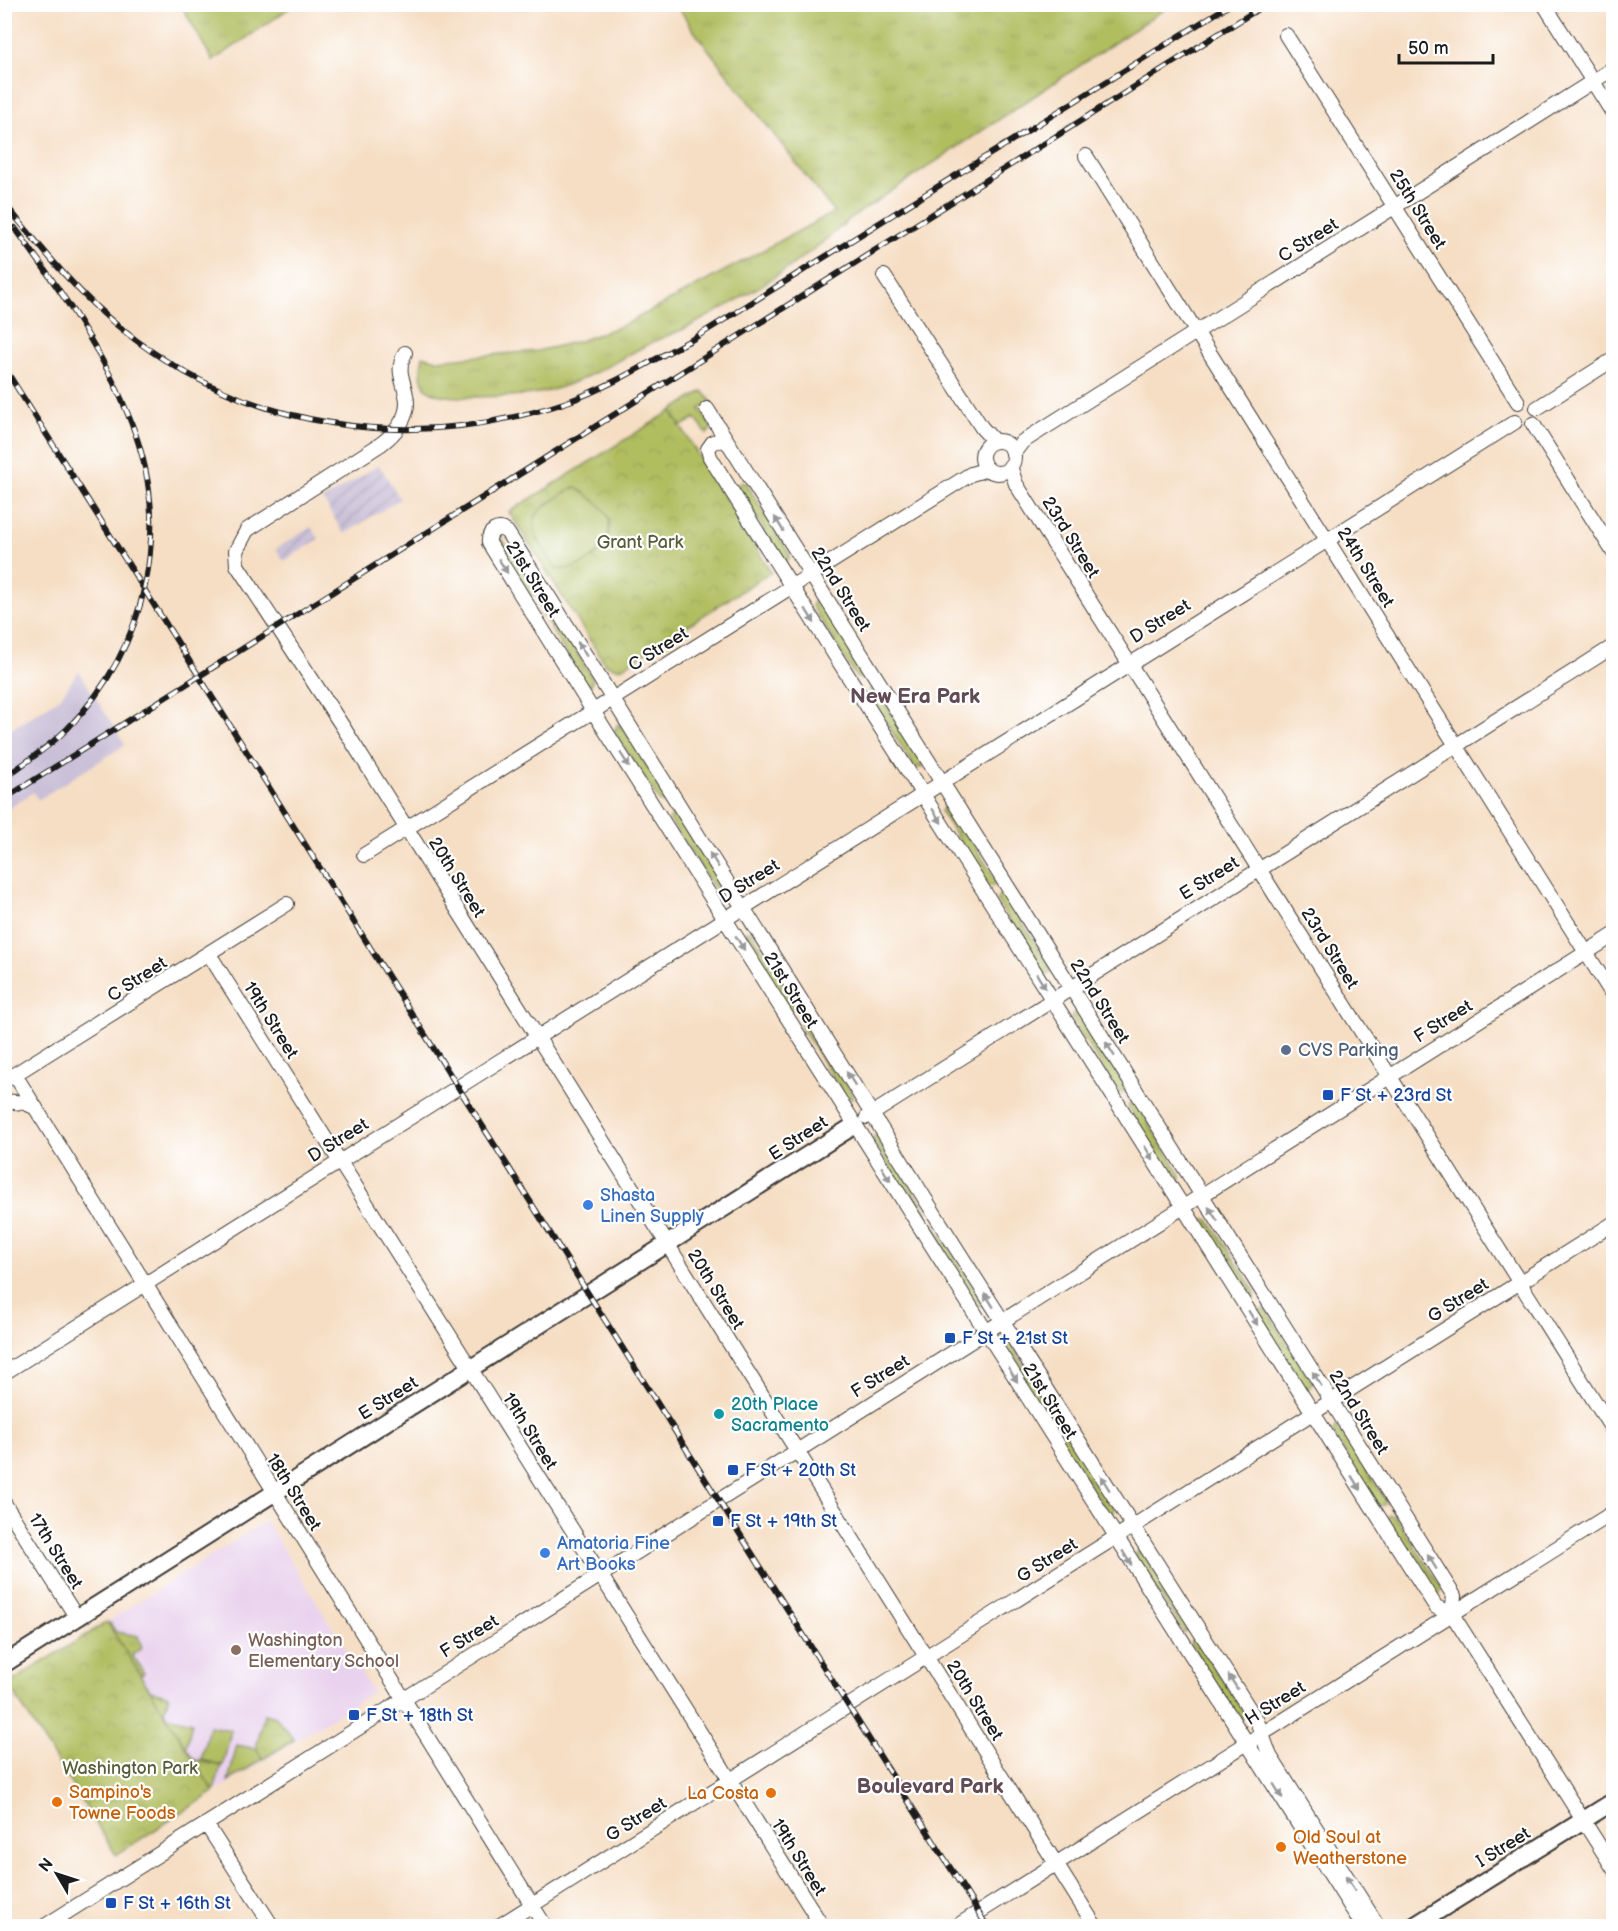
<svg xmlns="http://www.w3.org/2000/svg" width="1618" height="1931" viewBox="0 0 1618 1931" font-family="'Balsamiq Sans',sans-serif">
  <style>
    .built { fill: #e9d2ed }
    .industrial { fill: url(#industrial-furrows) }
    .railway { fill: #c9bfd7 }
    .grass { fill: url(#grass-tufts); stroke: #666d3e; stroke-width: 1.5 }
    .park { fill: url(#park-crowns); stroke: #666d3e; stroke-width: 1.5 }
    .garden { fill: #b0be61; stroke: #666d3e; stroke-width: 1.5 }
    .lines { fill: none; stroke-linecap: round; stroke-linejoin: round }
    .minor-casing { stroke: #3d3935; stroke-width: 16 }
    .tertiary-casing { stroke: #3d3935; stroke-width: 20 }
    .minor { stroke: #fff; stroke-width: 14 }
    .tertiary { stroke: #fff; stroke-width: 16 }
    .rail-casing { stroke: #1c1c1c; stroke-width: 6 }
    .rail { stroke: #fff; stroke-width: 4; stroke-dasharray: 11; stroke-linecap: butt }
    .oneway { fill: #999 }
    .service-dot { fill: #5c6f8a; stroke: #fff; stroke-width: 2 }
    .transit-dot { fill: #1a4fb4; stroke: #fff; stroke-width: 2 }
    .shop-dot { fill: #3f7fe0; stroke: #fff; stroke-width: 2 }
    .culture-dot { fill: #0f9aa8; stroke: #fff; stroke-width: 2 }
    .education-dot { fill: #8d6e63; stroke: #fff; stroke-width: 2 }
    .food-dot { fill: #e8710a; stroke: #fff; stroke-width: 2 }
    .labels { text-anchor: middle; stroke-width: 4.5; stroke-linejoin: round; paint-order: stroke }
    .street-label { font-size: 18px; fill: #1c1c1c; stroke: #fff }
    .park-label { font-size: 18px; fill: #575d38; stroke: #fff }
    .service-label { font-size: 18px; fill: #4e5e75; stroke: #fff; text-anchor: start }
    .transit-label { font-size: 18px; fill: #164399; stroke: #fff; text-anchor: start }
    .shop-label { font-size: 18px; fill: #366cbe; stroke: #fff; text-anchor: start }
    .culture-label { font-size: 18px; fill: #0d838f; stroke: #fff; text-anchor: start }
    .education-label { font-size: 18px; fill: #785e54; stroke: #fff; text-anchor: start }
    .food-label { font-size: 18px; fill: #c56008; stroke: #fff; text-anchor: start }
    .quarter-label { font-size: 21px; font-weight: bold; fill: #614c56; stroke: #fff }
  </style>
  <defs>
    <pattern id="industrial-furrows" width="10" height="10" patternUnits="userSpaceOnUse" patternTransform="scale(1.5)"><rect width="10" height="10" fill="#c9bfd7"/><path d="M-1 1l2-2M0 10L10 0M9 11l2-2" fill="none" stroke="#aca4b8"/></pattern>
    <pattern id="grass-tufts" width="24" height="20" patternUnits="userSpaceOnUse" patternTransform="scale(1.5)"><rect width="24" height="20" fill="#b0be61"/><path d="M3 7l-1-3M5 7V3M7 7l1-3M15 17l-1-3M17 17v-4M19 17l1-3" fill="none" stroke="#97a354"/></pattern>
    <pattern id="park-crowns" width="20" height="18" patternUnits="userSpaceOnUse" patternTransform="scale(1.5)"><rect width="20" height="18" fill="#b0be61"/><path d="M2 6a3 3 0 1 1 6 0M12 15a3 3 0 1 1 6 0" fill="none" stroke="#97a354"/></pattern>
  </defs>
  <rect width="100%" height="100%" fill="#fff"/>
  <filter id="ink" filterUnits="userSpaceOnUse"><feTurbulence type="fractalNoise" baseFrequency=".0167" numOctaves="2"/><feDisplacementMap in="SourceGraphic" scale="12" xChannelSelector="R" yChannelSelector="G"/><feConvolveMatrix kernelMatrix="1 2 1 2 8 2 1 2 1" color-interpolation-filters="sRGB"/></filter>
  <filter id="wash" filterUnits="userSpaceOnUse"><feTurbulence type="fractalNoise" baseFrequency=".008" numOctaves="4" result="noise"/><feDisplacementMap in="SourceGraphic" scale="24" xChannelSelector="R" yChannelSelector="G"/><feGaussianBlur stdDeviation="1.35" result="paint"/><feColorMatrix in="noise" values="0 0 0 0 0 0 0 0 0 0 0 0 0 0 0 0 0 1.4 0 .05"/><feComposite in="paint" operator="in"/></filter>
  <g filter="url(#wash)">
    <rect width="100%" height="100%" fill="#f6dec4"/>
    <path class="built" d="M266 1521 373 1692 214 1792 107 1622Z"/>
    <path class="industrial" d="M379 465 400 499 344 534 323 500Z
      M311 527 319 539 284 561 276 549Z"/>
    <path class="railway" d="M79 671 125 745 38 800 33 792 5 811V733L59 699Z"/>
    <path class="grass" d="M181 5H294L213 61Z
      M677 5H1171L851 218C804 261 745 298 688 327 674 334 657 339 643 347 613 363 584 381 552 390 522 398 492 396 462 397 430 397 415 390 423 356L437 360 479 356 537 351 580 341 626 324 834 212 694 31Z
      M703 391 712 402 700 409 712 428 707 434 695 418 680 427 671 411Z
      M740 482 746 483 790 555 788 560H783L738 488Z
      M501 537 537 590 535 596H530L497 544Z
      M814 600 820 601 865 672 863 678H857L812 606Z
      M542 606 548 607 593 679 591 685 585 684 540 611Z
      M870 688 876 689 923 763 921 768 914 766 868 694Z
      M618 724 622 726 667 797 666 803 660 802 614 731Z
      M944 806 950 807 996 880 994 886H988L941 812Z
      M673 813 678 815 723 886 722 891H716L670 820Z
      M999 895 1005 896 1051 968 1050 974H1044L997 901Z
      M746 931 752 932 797 1007 795 1009H790L744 938Z
      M1075 1012 1079 1014 1125 1085 1124 1092H1118L1071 1018Z
      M805 1020 853 1096 852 1098H846L800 1025Z
      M1131 1102 1136 1103 1181 1175 1180 1182H1174L1128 1106Z
      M875 1135H878L927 1212 925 1214 920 1215 872 1139Z
      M1205 1219 1209 1220 1255 1292 1254 1298H1248L1201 1223Z
      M935 1226 984 1303 982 1305 978 1306 930 1230Z
      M1260 1309 1266 1310 1312 1382 1311 1388 1306 1389 1258 1315Z
      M1006 1345 1012 1346 1058 1419 1057 1424 1053 1425 1004 1347Z
      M1337 1426 1386 1500 1384 1505 1378 1506 1332 1432Z
      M1065 1432 1115 1509 1113 1512 1108 1513 1060 1438Z
      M1389 1515 1395 1516 1441 1587 1440 1594H1434L1387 1519Z
      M1138 1551 1142 1552 1188 1625 1187 1630 1184 1632 1134 1555Z
      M110 1623 116 1632 138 1636 142 1648 132 1655 144 1673 130 1682 108 1624Z
      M1195 1638 1244 1712 1243 1718 1238 1719 1190 1643Z
      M152 1691 169 1696 164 1711 167 1716 192 1722 186 1748 143 1697Z
      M189 1752 193 1759 221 1766 214 1790 178 1812Z"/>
    <path class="park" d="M671 411 771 572 620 669 605 664 509 512Z
      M107 1622 214 1792 116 1855 8 1684Z
      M264 1714 276 1717 294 1740 263 1759 256 1749Z"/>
    <path class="garden" d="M575 487C586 494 606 506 609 520 614 547 581 573 556 569 523 519 524 517 575 487Z
      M209 1726 231 1730 223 1765 201 1760Z
      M237 1745 256 1749 263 1759 228 1781Z"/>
  </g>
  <g filter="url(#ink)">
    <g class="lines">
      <defs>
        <path id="minor" d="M1544 4 1614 115
          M1286 35 1518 402
          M1086 156 1614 997
          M884 276 982 428 994 441
          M405 353C396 371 403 378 406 395 411 415 396 433 381 444L247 530 236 551 237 565 343 727 1095 1926
          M1537 408 1614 359
          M707 409 1454 1596 1452 1614
          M1533 424 1614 553
          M982 457a16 16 0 1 1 32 0a16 16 0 1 1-32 0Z
          M730 445 724 440 713 442 708 449 710 457 1378 1516 1436 1607 1452 1614 1614 1869
          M1013 454 1022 442 1614 68
          M1010 466 1016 484 1614 1432
          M364 855 971 474 988 469
          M209 954 822 1926
          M15 1075 545 1926
          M4 1081 287 904
          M4 1101 25 1103 36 1108
          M867 1117 1614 646
          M4 1373 1515 422
          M4 1503 77 1618
          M206 1824 272 1926
          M45 1926 1614 935
          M499 1926 1614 1223
          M957 1926 1614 1512
          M1363 1926 593 711 489 543C488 531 498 525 507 532L549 597 937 1218 1257 1721 1270 1756 1378 1926"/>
        <path id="tertiary" d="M4 1664 855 1125
          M1414 1926 1614 1801"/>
      </defs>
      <use href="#minor" class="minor-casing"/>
      <use href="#tertiary" class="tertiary-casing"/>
      <use href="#minor" class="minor"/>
      <use href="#tertiary" class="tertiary"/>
      <defs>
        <path id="rail" d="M4 203C40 246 75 291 118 326 246 432 413 454 567 402 612 386 652 360 693 339L1231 4
          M4 367 987 1926
          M4 778C26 762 49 747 68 728 148 646 173 528 131 422 104 352 59 288 15 228
          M4 799 1266 4"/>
      </defs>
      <use href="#rail" class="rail-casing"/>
      <use href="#rail" class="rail"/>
    </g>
    <defs><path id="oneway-solid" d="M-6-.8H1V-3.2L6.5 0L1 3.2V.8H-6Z" transform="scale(1.5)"/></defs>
    <g class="oneway">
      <use href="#oneway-solid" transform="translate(779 524) rotate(-122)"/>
      <use href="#oneway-solid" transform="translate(503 566) rotate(58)"/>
      <use href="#oneway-solid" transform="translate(810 616) rotate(58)"/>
      <use href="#oneway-solid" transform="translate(582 649) rotate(-122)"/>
      <use href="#oneway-solid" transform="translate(625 760) rotate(58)"/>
      <use href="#oneway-solid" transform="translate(937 816) rotate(57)"/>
      <use href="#oneway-solid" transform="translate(714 860) rotate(-122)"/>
      <use href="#oneway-solid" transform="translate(740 943) rotate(58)"/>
      <use href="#oneway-solid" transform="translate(1041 981) rotate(58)"/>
      <use href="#oneway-solid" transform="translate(1110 1049) rotate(-122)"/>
      <use href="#oneway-solid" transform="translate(851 1079) rotate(-122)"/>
      <use href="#oneway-solid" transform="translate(1149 1153) rotate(58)"/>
      <use href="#oneway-solid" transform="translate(886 1174) rotate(58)"/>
      <use href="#oneway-solid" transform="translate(1213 1214) rotate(-123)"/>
      <use href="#oneway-solid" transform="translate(989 1300) rotate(-122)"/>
      <use href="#oneway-solid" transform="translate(1253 1318) rotate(58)"/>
      <use href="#oneway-solid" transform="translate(1013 1375) rotate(58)"/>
      <use href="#oneway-solid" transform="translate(1317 1379) rotate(-122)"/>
      <use href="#oneway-solid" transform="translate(1105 1483) rotate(-122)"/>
      <use href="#oneway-solid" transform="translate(1356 1483) rotate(58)"/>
      <use href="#oneway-solid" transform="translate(1127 1558) rotate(58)"/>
      <use href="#oneway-solid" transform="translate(1432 1562) rotate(-122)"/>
      <use href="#oneway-solid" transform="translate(1233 1682) rotate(-122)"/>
      <use href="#oneway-solid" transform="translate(1278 1791) rotate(58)"/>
      <use href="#oneway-solid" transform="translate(1350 1883) rotate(-122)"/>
    </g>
  </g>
  <circle class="service-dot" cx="1286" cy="1050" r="6"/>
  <g class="transit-dot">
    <rect x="1322" y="1089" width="12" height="12" rx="3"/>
    <rect x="944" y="1332" width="12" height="12" rx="3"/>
    <rect x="727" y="1464" width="12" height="12" rx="3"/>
    <rect x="712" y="1515" width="12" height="12" rx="3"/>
    <rect x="348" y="1709" width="12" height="12" rx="3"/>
    <rect x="105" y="1897" width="12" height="12" rx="3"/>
  </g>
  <g class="shop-dot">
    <circle cx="588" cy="1205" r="6"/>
    <circle cx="545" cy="1553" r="6"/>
  </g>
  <circle class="culture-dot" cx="719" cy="1414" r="6"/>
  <circle class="education-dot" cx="236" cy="1650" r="6"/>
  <g class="food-dot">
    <circle cx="771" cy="1793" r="6"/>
    <circle cx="57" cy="1802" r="6"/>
    <circle cx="1281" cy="1847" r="6"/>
  </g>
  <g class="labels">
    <g class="street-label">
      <text transform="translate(1418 209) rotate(58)" y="6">25th Street</text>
      <text transform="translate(1308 240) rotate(-32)" y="6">C Street</text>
      <text transform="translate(1071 537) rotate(58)" y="6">23rd Street</text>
      <text transform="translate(1366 567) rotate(58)" y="6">24th Street</text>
      <text transform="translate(533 579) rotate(58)" y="6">21st Street</text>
      <text transform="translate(841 589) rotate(58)" y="6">22nd Street</text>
      <text transform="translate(1160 621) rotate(-32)" y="6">D Street</text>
      <text transform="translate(658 649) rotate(-32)" y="6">C Street</text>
      <text transform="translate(457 877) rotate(58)" y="6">20th Street</text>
      <text transform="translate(1209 878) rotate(-32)" y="6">E Street</text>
      <text transform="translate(749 881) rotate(-32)" y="6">D Street</text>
      <text transform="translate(1330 948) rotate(58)" y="6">23rd Street</text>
      <text transform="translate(137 979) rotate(-33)" y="6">C Street</text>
      <text transform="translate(791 990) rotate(58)" y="6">21st Street</text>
      <text transform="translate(1100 1001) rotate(58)" y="6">22nd Street</text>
      <text transform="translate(271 1020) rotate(58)" y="6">19th Street</text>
      <text transform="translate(1443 1021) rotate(-32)" y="6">F Street</text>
      <text transform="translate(798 1138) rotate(-33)" y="6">E Street</text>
      <text transform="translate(338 1140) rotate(-32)" y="6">D Street</text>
      <text transform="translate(716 1289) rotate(58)" y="6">20th Street</text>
      <text transform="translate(1458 1300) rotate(-32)" y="6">G Street</text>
      <text transform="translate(880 1376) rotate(-32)" y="6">F Street</text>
      <text transform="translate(388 1398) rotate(-32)" y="6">E Street</text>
      <text transform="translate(1050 1401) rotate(58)" y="6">21st Street</text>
      <text transform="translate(1359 1412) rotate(58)" y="6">22nd Street</text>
      <text transform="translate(530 1431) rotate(58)" y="6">19th Street</text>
      <text transform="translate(294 1492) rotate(58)" y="6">18th Street</text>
      <text transform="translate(56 1551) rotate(58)" y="6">17th Street</text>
      <text transform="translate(1047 1560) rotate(-32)" y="6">G Street</text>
      <text transform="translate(469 1636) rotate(-32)" y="6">F Street</text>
      <text transform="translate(975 1700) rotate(58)" y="6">20th Street</text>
      <text transform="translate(1275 1703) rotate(-32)" y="6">H Street</text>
      <text transform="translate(636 1819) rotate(-32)" y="6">G Street</text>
      <text transform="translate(1503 1847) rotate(-32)" y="6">I Street</text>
      <text transform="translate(799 1857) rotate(58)" y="6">19th Street</text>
    </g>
    <g class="park-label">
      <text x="640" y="548">Grant Park</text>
      <text x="130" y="1774">Washington Park</text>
    </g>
    <g class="service-label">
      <text x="1298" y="1056">CVS Parking</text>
    </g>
    <g class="transit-label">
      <text x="1340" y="1101">F St + 23rd St</text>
      <text x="962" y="1344">F St + 21st St</text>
      <text x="745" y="1476">F St + 20th St</text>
      <text x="730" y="1527">F St + 19th St</text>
      <text x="366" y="1721">F St + 18th St</text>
      <text x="123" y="1909">F St + 16th St</text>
    </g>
    <g class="shop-label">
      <text x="600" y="1201">Shasta<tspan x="600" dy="21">Linen Supply</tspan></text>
      <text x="557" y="1549">Amatoria Fine<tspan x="557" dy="21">Art Books</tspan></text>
    </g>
    <g class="culture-label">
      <text x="731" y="1410">20th Place<tspan x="731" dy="21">Sacramento</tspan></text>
    </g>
    <g class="education-label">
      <text x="248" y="1646">Washington<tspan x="248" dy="21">Elementary School</tspan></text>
    </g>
    <g class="food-label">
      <text x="69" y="1798">Sampino's<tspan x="69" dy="21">Towne Foods</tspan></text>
      <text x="759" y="1799" text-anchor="end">La Costa</text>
      <text x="1293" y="1843">Old Soul at<tspan x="1293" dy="21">Weatherstone</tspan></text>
    </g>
    <g class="quarter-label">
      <text x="915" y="703">New Era Park</text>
      <text x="930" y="1793">Boulevard Park</text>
    </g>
  </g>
  <rect width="1618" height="1931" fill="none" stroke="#fff" stroke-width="24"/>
  <g transform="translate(57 1874) rotate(309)" stroke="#ffffff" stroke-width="4.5" paint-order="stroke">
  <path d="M0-4.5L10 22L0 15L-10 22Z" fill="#1c1c1c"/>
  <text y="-9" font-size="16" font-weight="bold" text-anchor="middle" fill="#1c1c1c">N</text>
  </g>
  <path d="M1399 54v9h94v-9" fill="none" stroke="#1c1c1c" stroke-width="3"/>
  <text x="1408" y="54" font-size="18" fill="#1c1c1c" stroke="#ffffff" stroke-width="4.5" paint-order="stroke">50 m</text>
</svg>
